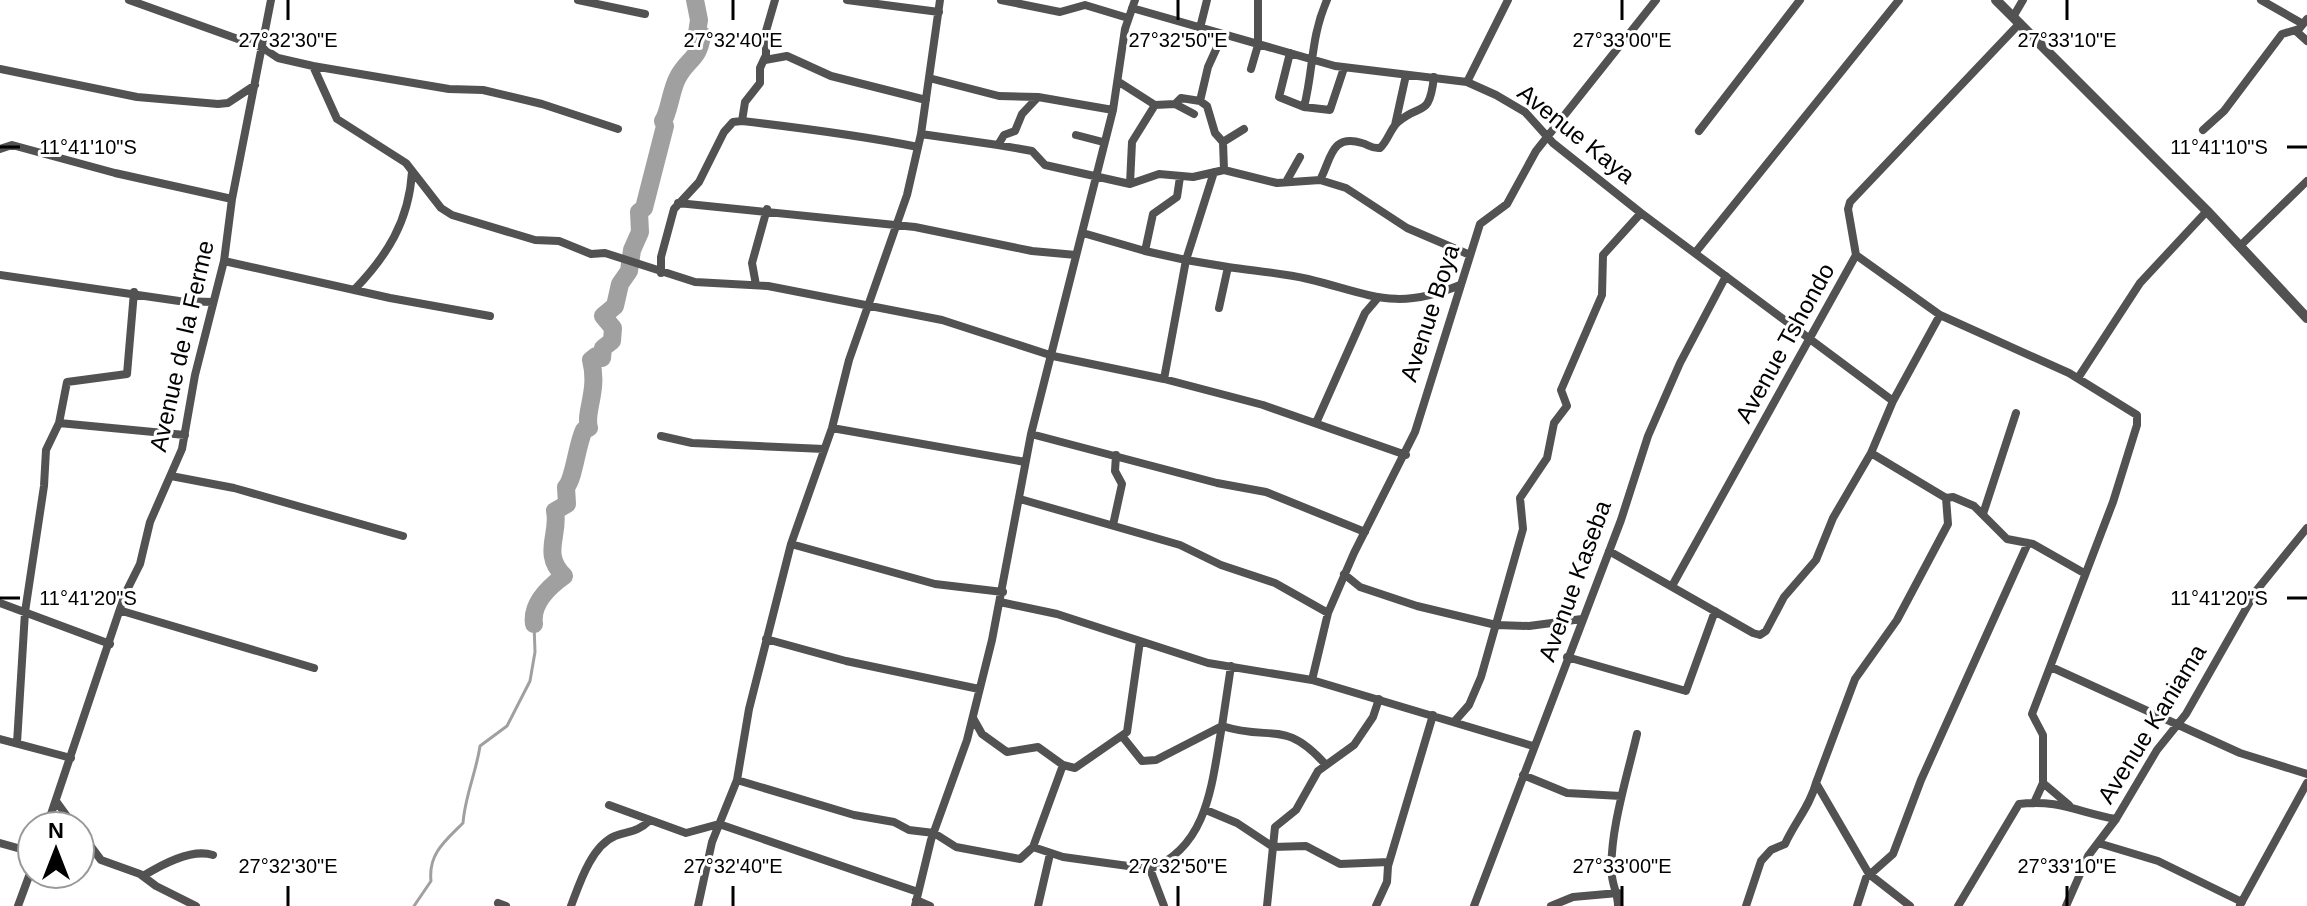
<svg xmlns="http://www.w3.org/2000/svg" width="2307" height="906" viewBox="0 0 2307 906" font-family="Helvetica,sans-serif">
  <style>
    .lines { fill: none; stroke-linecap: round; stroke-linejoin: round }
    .stream { stroke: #a0a0a0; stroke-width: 3 }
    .river { stroke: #a0a0a0; stroke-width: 18 }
    .minor { stroke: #525252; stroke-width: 8 }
    .tertiary { stroke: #525252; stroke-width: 10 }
    .ticks { fill: none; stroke: #000; stroke-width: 3 }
    .labels { text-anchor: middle; stroke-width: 6; stroke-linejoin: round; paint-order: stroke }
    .street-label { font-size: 24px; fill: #000; stroke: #fff }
    .ticks-label { font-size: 20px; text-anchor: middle; fill: #000; stroke: #fff; stroke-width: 6; stroke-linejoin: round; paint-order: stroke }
  </style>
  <rect width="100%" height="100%" fill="#fff"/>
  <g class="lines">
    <path class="stream" d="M414 906 431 881C428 854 445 841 463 823 465 796 476 773 480 746L507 726 530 681 535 652 534 624"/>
    <path class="river" d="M534 624C531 603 550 586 564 576 541 554 560 534 555 511L567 504 566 487C574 479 577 444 584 430L589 428C584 412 599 391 591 360L596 356 602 358 603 348 612 341 613 328 603 316 615 306 620 284 629 271 632 250 640 232 639 212 644 208 665 126 663 121C669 113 671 89 678 77 688 58 699 60 702 35L697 33 699 20 695 0"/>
    <path class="minor" d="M129 0 263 48 278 58 313 66 337 119 406 163 441 208 452 215 535 240 559 241 591 254 605 253 695 282 768 286 942 320 1053 356 1164 379 1263 405 1406 455
      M578 0 645 14
      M847 0 939 12
      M1001 0 1060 12 1085 5 1128 18
      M1327 0C1310 39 1314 68 1304 107L1330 110 1344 68
      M2261 0 2303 24
      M1132 8 1335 66 1467 82 1496 95 1525 112 1553 143 1641 213 1893 401
      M2013 17 2023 0
      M1200 28 1207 0
      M2296 31 2307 41
      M1223 34 1208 67 1200 101 1207 106 1215 133 1223 142
      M1290 53 1279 97 1304 107
      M765 60 787 56 831 76 926 100
      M313 66 449 89 483 90 542 104 618 129
      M0 69 137 97 218 104 228 103 255 85
      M1251 69 1258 45V0
      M929 78 999 96 1038 97
      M1119 82 1155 105 1175 104
      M1467 82 1508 0
      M1194 114 1175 104 1181 98 1200 101
      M742 121C802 128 859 135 918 147
      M1395 125 1406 75
      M2203 130 2224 111 2282 34 2299 29 2307 19
      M1699 131 1800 0
      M921 134 998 145 1004 135 1015 131 1022 114 1038 97 1113 110
      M1076 135 1103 142
      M998 145 1032 151 1045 165 1130 184 1159 174 1193 177 1224 170 1277 183 1320 180C1331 160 1331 133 1362 143 1369 145 1372 149 1380 148 1388 141 1390 129 1398 122 1421 102 1429 119 1434 77
      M0 149 12 145 115 173 232 199
      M1224 170 1223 142 1244 129
      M1180 177 1177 197 1153 214 1145 251 1186 260 1214 172
      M1320 180 1346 188 1407 228 1470 255
      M1286 182 1300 157
      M1130 184 1132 142 1155 105
      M678 203 915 227 1032 251 1076 255
      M1083 233 1145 251
      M2240 246 2307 181
      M1695 253 1899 0
      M1856 255 1940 315 2069 373 2137 415V425L2113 502 2032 714 2043 735V783L2069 805
      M224 261 390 298 490 316
      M661 273V257L674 209 699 182 724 132 733 122 742 121 745 102 760 83V68L766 55V31L775 0
      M0 275 179 301 213 302
      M756 285 752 263 767 209
      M354 290C387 256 409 221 412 172
      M1219 308 1228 267C1255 271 1282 273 1308 279 1370 294 1395 312 1460 285
      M2078 378 2140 283 2207 211
      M1164 379 1186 260 1228 267
      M59 423 67 382 127 374 134 292
      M1316 423 1365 313 1377 299
      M832 428 1025 462
      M1031 434 1217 483 1266 492 1365 532
      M661 436 692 443 824 449
      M1871 453 1946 498 1948 524 1897 620 1855 679 1816 783 1869 874 1910 906
      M171 476 234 488 403 536
      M1946 498 1953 497 1974 506 2007 539 2033 544 2084 573
      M1020 499 1180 545 1221 565 1275 583 1328 613
      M1983 514 2016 413
      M1113 525 1122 484 1115 471 1116 455
      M791 544 935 584 1003 592
      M1609 551 1753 633 1760 635 1766 631 1784 597 1816 560 1833 518 1871 453 1893 401 1940 315
      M1344 574 1360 587 1417 606 1496 625 1529 626 1582 619
      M1672 586 1856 255 1848 209 1850 202 2020 23
      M1000 602 1057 614 1208 663 1312 680 1533 746
      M0 603 110 644
      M122 611 314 668
      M766 639 846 661 979 689
      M1567 657 1686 691 1715 611
      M2051 667 2240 753 2307 774
      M1312 680 1328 613 1354 553 1415 432 1480 224 1507 204 1536 151 1656 0
      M973 718 982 734 1007 752 1038 747 1063 765 1075 768 1127 732 1140 641
      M1454 722 1469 705 1481 677 1523 529 1520 498 1547 458 1554 423 1567 406 1561 390 1602 295 1603 255 1641 213
      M1122 736 1142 761 1156 760 1222 726 1231 666
      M0 739 71 758
      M17 743 25 612 44 486 46 450 59 423 185 435
      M1523 775 1567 793 1621 796
      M737 780 854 815 894 822 909 830 934 833 956 847 1020 859 1033 847 1063 765
      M56 801 74 826
      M2034 803 2043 783
      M609 805 686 833 719 824 918 892
      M1206 810 1237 823 1273 847 1306 846 1340 864 1389 862
      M47 826 125 594 140 564 150 522 182 449 195 375 224 261 232 199 271 0
      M80 832 101 860 140 874 156 886 196 906
      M0 843 32 852
      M2098 843 2158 861 2242 902
      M1033 847 1063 857 1150 869 1164 906
      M1150 869C1210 846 1212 779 1222 726 1272 742 1284 718 1326 765
      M143 876C161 865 191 848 213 855
      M916 900 930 906
      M498 903 506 906
      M2240 905 2307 783
      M18 906 32 868
      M571 906C579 885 591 846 615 836 628 831 638 832 649 821
      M698 906 712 842 737 780 749 709 791 544 832 428 849 360 907 195 921 134 940 0
      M915 906 931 840 967 740 992 640 1031 434 1113 110 1125 29 1135 0
      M1038 906 1050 854
      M1267 906 1275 827 1296 810 1318 771 1354 745 1373 717 1379 699
      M1376 906 1387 882 1388 866 1433 715
      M1474 906 1621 520 1648 436 1680 363 1726 276
      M1551 906 1573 897 1618 893
      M1618 906C1618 894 1613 887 1612 876 1608 836 1628 773 1637 734
      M1746 906 1761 861 1771 850 1785 844C1795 822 1810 806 1816 783
      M1857 906 1866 878 1893 854 1921 780 2028 543
      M1958 906 2019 804C2059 799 2080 813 2116 819
      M2066 906 2088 856 2116 819 2157 750 2186 714 2256 591 2307 528"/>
    <path class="tertiary" d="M1996 0 2207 211 2307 318"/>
  </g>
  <path class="ticks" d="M288 0V20M733 0V20M1178 0V20M1622 0V20M2067 0V20M0 147H20M2287 147H2307M0 598H20M2287 598H2307M288 886V906M733 886V906M1178 886V906M1622 886V906M2067 886V906"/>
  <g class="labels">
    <g class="street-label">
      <text transform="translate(1576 134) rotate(39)" y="8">Avenue Kaya</text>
      <text transform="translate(1430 313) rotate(-72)" y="8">Avenue Boya</text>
      <text transform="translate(1785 343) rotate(-61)" y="8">Avenue Tshondo</text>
      <text transform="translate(182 346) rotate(-77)" y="8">Avenue de la Ferme</text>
      <text transform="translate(1575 581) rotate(-70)" y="8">Avenue Kaseba</text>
      <text transform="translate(2152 724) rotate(-58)" y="8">Avenue Kaniama</text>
    </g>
  </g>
  <g class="ticks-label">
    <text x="288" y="47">27°32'30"E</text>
    <text x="733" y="47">27°32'40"E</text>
    <text x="1178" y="47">27°32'50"E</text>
    <text x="1622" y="47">27°33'00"E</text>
    <text x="2067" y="47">27°33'10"E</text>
    <text x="88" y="154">11°41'10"S</text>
    <text x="2219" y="154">11°41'10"S</text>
    <text x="88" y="605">11°41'20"S</text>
    <text x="2219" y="605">11°41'20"S</text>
    <text x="288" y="873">27°32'30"E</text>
    <text x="733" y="873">27°32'40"E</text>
    <text x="1178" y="873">27°32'50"E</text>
    <text x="1622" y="873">27°33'00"E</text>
    <text x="2067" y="873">27°33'10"E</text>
  </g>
  <g transform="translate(56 850)"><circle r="38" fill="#ffffff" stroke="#999999" stroke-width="2"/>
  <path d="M0-6L14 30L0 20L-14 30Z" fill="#000000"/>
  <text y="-12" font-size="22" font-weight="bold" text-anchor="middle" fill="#000000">N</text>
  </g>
</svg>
